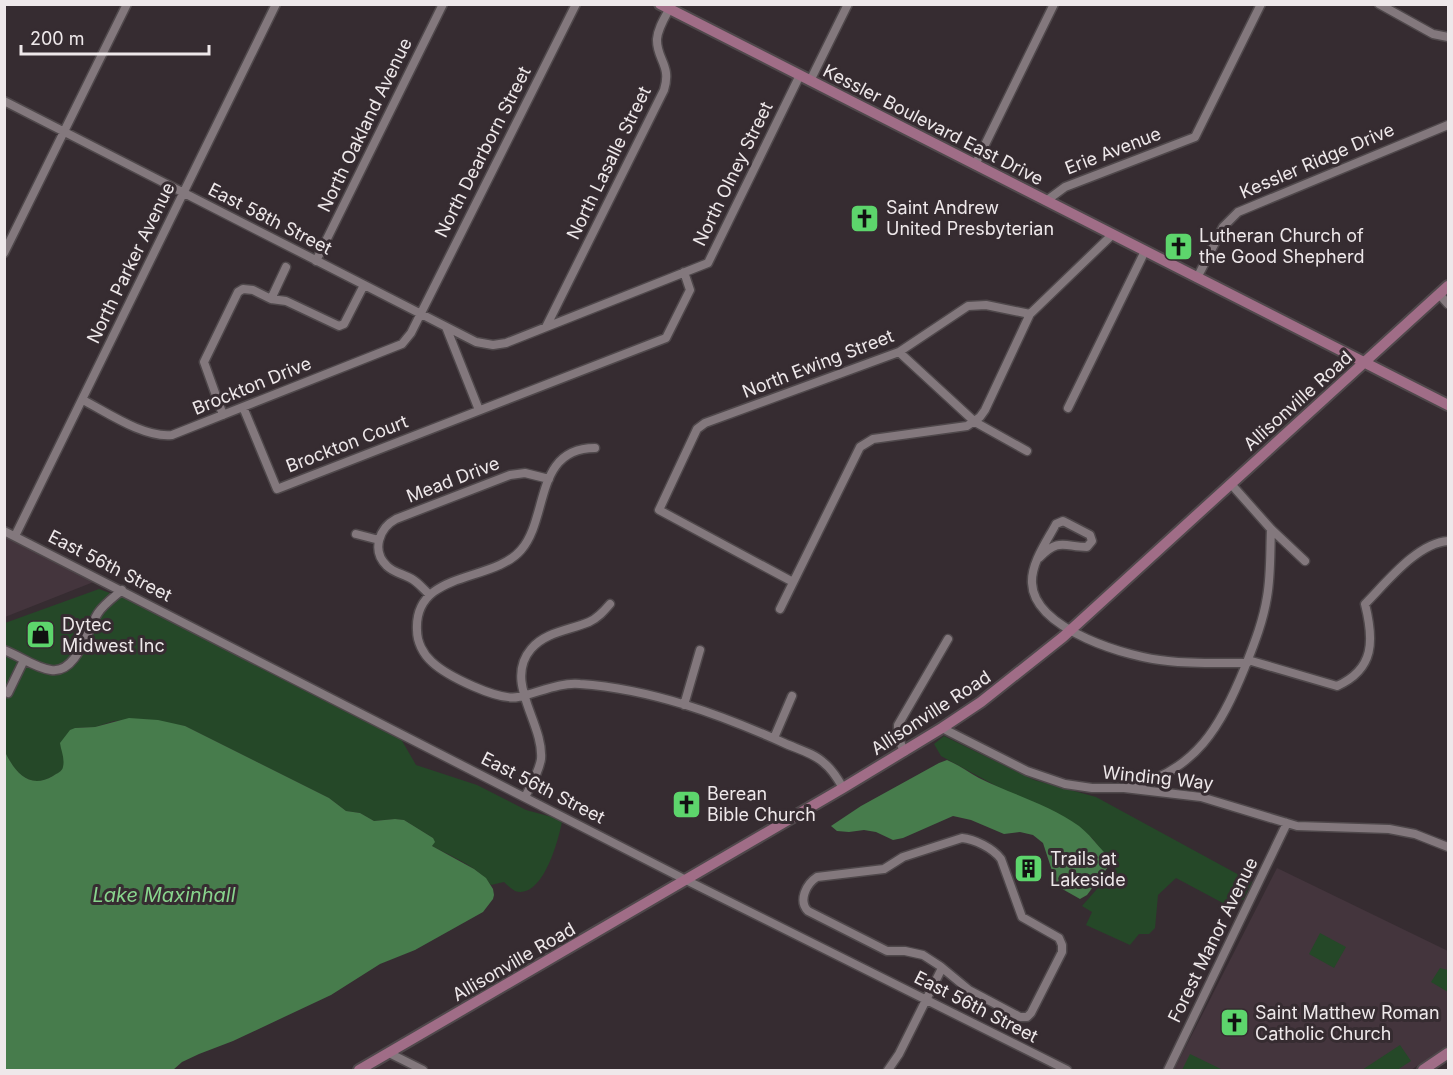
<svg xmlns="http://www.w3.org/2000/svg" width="1453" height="1075" viewBox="0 0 1453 1075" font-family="Inter,sans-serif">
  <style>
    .built { fill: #44353d }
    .green { fill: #254828 }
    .water { fill: #477c4c }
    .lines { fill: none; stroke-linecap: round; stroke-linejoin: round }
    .minor-casing { stroke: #4f484b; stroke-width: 11 }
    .major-casing { stroke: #4f484b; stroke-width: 14 }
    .minor { stroke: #83787d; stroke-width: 8 }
    .major { stroke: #a06d87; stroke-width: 10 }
    .labels { text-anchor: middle; stroke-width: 6; stroke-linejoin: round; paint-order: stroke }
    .street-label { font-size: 18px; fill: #eee8ea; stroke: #362c31 }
    .poi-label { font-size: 18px; fill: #eee8ea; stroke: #362c31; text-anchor: start }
    .water-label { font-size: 20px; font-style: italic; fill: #88d48d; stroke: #362c31 }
  </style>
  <rect width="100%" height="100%" fill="#362c31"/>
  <path class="built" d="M5 535 96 581 5 617Z
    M1277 868 1448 951V1045L1411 1070H1174Z"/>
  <path class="green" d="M99 589 129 600 401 739 416 765 477 785 526 810 552 817 562 822C558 842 542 900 515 891 511 889 507 885 504 882L491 885C477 866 452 857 432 846L433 838 404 820 395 819 374 821 360 813 346 811 329 798 185 726 143 719 114 721 95 727 75 728C49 748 71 750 63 769 61 772 55 775 51 777 29 790 13 770 5 752V623Z
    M944 736 1034 780 1096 797 1252 882 1243 900 1238 898 1234 909 1176 878 1158 895 1155 928 1149 934H1139L1130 945 1086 925 1092 912 1082 906 1118 865 1107 857 1092 838 941 756 934 744Z
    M1320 933 1346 947 1334 968 1309 954Z
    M1440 968 1448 970V992L1431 982Z
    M1400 1045 1411 1061 1397 1070H1362Z
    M1190 1054 1223 1070H1182Z"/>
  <path class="water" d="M129 718 158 720 185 726 329 798 346 811 360 813 374 821 395 819 404 820 433 838 435 842 432 846 474 869 486 878 493 889 494 895 493 899 483 912 415 950 380 964 331 995 233 1041 199 1054 182 1062 173 1070H5V752C15 772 29 790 53 776 57 773 62 772 63 767 65 758 61 751 60 743L70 730 75 728 95 727Z
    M947 760C959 765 968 772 979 778 1011 794 1050 805 1079 826 1094 838 1103 854 1118 865L1108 867 1087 895 1080 899 1057 886 1043 843 1033 835 1020 832 1004 834 971 820 953 816 903 838 893 840 876 832 864 830 849 832 837 831 831 826 861 806 939 763Z"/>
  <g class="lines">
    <defs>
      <path id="minor" d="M1379 4 1433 34 1448 37
        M810 81 848 4
        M4 101 476 342 493 345 506 343 708 263 800 75
        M975 165 1054 4
        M1046 201 1065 187 1195 137 1261 4
        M4 253 127 4
        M316 261 443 4
        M1197 278 1223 227 1238 212 1448 125
        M1439 294 1448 304
        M271 299 286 267
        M446 327 479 410
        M546 327 664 90C672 65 656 59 657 39 658 27 666 16 672 4
        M899 352 975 422 1027 451
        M83 400C108 413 144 438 172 435L402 344 411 333 576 4
        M243 407 277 489 666 338 690 290 684 272
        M1068 408 1145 251
        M223 415 204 362 238 292 243 289 253 290 271 299 286 301 339 326 344 324 364 285
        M595 448C534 448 549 518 521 550 493 583 414 570 417 630 417 642 423 654 432 662 447 676 498 701 518 697 538 693 559 682 580 684 651 689 719 714 784 743 797 749 814 753 824 763 832 769 838 779 843 788
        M1231 484 1271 529 1305 561
        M4 531 686 880 1067 1070
        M356 534 379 540
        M15 536 276 4
        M1039 558C1059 537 1065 547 1087 547L1092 541 1090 535 1063 521 1056 524C1047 541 1031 563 1032 583 1034 630 1130 658 1168 661 1194 664 1220 663 1247 663
        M793 582 659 510 697 429 705 423 899 352 968 306 986 305 1030 314
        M430 595C424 590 419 583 412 579 404 574 394 573 387 566 371 551 379 528 396 519L510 475 525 473 549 479
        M780 609 860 447 873 439 967 426 980 417 985 410 1030 314 1113 234
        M4 650C20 656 35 668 51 670 77 674 87 630 98 613 104 604 114 597 122 590
        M1248 660 1337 686C1375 669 1374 640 1365 604 1386 583 1417 543 1448 541
        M8 693 24 660
        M684 705 700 650
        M942 728 1027 771 1065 784 1092 788H1124L1201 797 1297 826 1389 829 1415 834 1448 847
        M774 738 792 696
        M904 752 898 736V725L948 639
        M1130 787C1196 771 1221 726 1245 667 1254 644 1263 622 1267 597 1271 575 1270 551 1271 529
        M525 797C531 785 539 772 541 759 544 723 503 682 531 649 545 632 570 630 589 622 598 618 604 611 610 604
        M962 838C974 839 993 848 1001 859L1022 917 1059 938 1062 945V952L1031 1013 1027 1017H1020L969 990 940 966 923 955 905 951H887L808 911C798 901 806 884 817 877L884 869 903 857Z
        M389 1053 423 1070
        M888 1070 899 1054 942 968
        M1168 1070 1287 823"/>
      <path id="major" d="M660 4 1448 405
        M359 1070 843 788 942 728 981 702 1063 637 1448 286
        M1423 1070 1448 1053"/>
    </defs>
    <use href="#minor" class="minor-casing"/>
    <use href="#major" class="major-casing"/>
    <use href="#minor" class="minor"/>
    <use href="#major" class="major"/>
  </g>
  <defs>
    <symbol id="church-square" viewBox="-11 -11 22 22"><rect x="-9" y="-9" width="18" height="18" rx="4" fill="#5dd56c" stroke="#362c31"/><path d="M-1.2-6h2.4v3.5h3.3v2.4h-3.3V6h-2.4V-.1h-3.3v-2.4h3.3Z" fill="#111"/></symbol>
    <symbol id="shop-square" viewBox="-11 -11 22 22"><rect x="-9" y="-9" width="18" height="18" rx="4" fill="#5dd56c" stroke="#362c31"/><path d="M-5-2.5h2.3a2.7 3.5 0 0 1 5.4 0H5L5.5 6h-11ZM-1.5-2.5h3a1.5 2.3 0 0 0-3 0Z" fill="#111"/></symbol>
    <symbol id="building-square" viewBox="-11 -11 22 22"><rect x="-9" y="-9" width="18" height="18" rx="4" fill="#5dd56c" stroke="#362c31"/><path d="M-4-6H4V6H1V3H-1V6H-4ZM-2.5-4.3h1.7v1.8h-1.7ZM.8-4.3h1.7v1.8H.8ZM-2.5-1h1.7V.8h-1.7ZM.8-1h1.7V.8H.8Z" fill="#111"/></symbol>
  </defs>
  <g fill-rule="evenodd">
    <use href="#church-square" x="848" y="202" width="33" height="33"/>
    <use href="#church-square" x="1162" y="230" width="33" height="33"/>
    <use href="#shop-square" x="24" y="618" width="33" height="33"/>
    <use href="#church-square" x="670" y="788" width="33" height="33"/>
    <use href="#building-square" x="1012" y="852" width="33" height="33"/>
    <use href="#church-square" x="1218" y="1006" width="33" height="33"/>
  </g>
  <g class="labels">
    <g class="street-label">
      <text transform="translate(365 125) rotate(-64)" y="6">North Oakland Avenue</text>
      <text transform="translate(933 125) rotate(27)" y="6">Kessler Boulevard East Drive</text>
      <text transform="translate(1113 151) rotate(-21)" y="6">Erie Avenue</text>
      <text transform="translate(483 152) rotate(-63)" y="6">North Dearborn Street</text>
      <text transform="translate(1317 161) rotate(-23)" y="6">Kessler Ridge Drive</text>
      <text transform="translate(609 163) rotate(-64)" y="6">North Lasalle Street</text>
      <text transform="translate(733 174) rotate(-64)" y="6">North Olney Street</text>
      <text transform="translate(270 219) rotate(27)" y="6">East 58th Street</text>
      <text transform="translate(131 263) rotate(-64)" y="6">North Parker Avenue</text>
      <text transform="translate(818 364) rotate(-21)" y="6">North Ewing Street</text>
      <text transform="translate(252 386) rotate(-22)" y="6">Brockton Drive</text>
      <text transform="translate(1298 401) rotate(-42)" y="6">Allisonville Road</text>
      <text transform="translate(347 444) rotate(-21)" y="6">Brockton Court</text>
      <text transform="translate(453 480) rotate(-21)" y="6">Mead Drive</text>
      <text transform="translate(110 566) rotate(27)" y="6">East 56th Street</text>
      <text transform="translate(931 713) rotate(-33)" y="6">Allisonville Road</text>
      <text transform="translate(1158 778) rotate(6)" y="6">Winding Way</text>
      <text transform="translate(543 788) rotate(27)" y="6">East 56th Street</text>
      <text transform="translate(1213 940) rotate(-64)" y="6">Forest Manor Avenue</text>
      <text transform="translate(514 962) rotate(-30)" y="6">Allisonville Road</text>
      <text transform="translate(976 1007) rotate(27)" y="6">East 56th Street</text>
    </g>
    <g class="poi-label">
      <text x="886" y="214">Saint Andrew<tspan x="886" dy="21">United Presbyterian</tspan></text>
      <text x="1199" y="242">Lutheran Church of<tspan x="1199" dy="21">the Good Shepherd</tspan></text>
      <text x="62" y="631">Dytec<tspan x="62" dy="21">Midwest Inc</tspan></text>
      <text x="707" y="800">Berean<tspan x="707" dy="21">Bible Church</tspan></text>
      <text x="1050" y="865">Trails at<tspan x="1050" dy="21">Lakeside</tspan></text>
      <text x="1255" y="1019">Saint Matthew Roman<tspan x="1255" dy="21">Catholic Church</tspan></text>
    </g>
    <g class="water-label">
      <text x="164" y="902">Lake Maxinhall</text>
    </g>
  </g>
  <rect width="1453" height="1075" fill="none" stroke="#eee8ea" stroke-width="12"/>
  <path d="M21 45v9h188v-9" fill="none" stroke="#eee8ea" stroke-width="3"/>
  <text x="30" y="45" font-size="18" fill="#eee8ea" stroke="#362c31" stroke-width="4.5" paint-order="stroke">200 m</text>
</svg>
